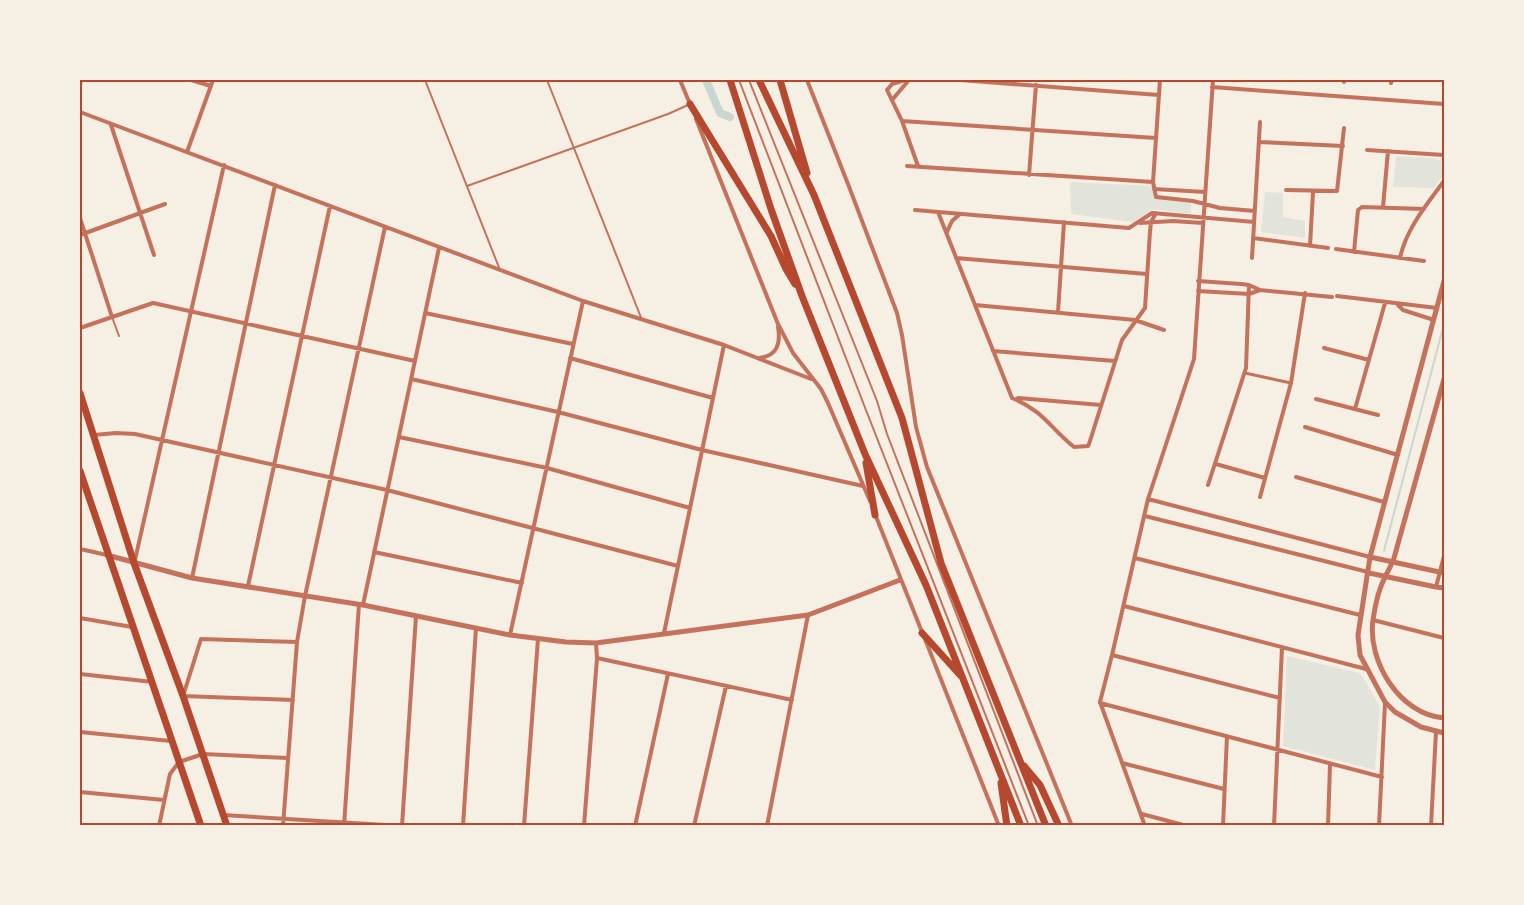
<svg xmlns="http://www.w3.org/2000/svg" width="1524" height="905" viewBox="0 0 1524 905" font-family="'Fira Sans',sans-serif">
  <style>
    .green { fill: #e2e4dc }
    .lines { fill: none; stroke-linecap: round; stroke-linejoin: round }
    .stream { stroke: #c9d6d2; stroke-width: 2 }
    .canal { stroke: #c9d6d2; stroke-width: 8 }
    .service { stroke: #c5725c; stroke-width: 2 }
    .pedestrian { stroke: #c5725c; stroke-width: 3 }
    .minor { stroke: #c5725c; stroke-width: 4 }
    .tertiary { stroke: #c5725c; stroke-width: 5 }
    .primary { stroke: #b5482f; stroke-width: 7 }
    .trunk { stroke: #b5482f; stroke-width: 7 }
    .neatline { fill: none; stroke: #b5482f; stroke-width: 2 }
  </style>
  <rect width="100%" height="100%" fill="#f6efe4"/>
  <path class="green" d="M1396 156 1429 158 1444 161V174L1434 188 1393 187Z
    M1070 182 1152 186 1156 197 1191 203V214L1153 209 1133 222 1071 214Z
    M1265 192 1283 193V217L1305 221V238L1261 232Z
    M1287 656 1360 673 1363 677 1380 707 1375 770 1283 746Z"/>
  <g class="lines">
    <path class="stream" d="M1384 551 1444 324"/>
    <path class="canal" d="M706 80 720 113 730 117"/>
    <path class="service" d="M425 80 500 270
      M547 80 642 320
      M739 80 864 405 1029 826
      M749 80 877 401 887 434 1038 826
      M467 186 668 114 688 105
      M112 317 119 336"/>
    <path class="pedestrian" d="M1245 373 1291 383"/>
    <path class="minor" d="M191 80 211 86
      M680 80 690 104
      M807 80 848 184 897 313 902 335 916 427 927 467 1072 826
      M905 80 892 84 887 90 902 121 918 166
      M960 80 1159 95
      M1160 80 1153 182 1156 197 1193 201 1220 208 1255 211
      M1344 82V80
      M1391 83 1392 80
      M80 85 81 80
      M1212 87 1444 104
      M892 100 909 80
      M80 112 583 301 724 345 811 379
      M696 119 778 324 793 353 821 389 828 403 870 501
      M902 121 1156 138
      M111 125 154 255
      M1259 142 1343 146
      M1367 150 1444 155
      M187 152 213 80
      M907 166 1153 182
      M1029 175 1036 85
      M1154 189 1205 192
      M1286 190 1337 191 1344 128
      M1383 207 1388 151
      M915 210 1129 228 1152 213 1254 222
      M938 212 1012 398C1044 411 1050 428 1074 447L1088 446 1089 444 1122 340 1145 308 1150 232 1151 222 1156 213
      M80 218 112 317
      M1140 223 1173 221 1203 223
      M947 232 952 221 960 214
      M80 235 165 204
      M1253 238 1328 248
      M1310 246 1313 192
      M1336 249 1424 261
      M1354 252 1358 210 1362 207 1424 209
      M956 258 1147 274
      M1252 258 1260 122
      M1400 258C1406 229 1427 204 1444 181
      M1198 281 1241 284 1249 285 1260 290 1332 297
      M1198 291 1249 294 1260 290
      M1337 296 1437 308
      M975 305 1135 320 1164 330
      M1398 305 1403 310 1434 320
      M1058 312 1064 222
      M425 313 573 344
      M80 328 153 303 415 361
      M1324 348 1369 360
      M993 351 1115 361
      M570 358 713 398
      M759 358C777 356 781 344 778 327
      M411 379 558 412 702 450 863 486
      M1018 398 1101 405
      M1316 399 1378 415
      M1355 409 1385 303
      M1305 427 1398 455
      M94 435 116 433 135 434 387 490 678 566
      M399 437 547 468 690 508
      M1216 464 1265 478
      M1296 477 1384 502
      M1208 485 1246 368 1249 285
      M1260 497 1291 383 1305 293
      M1148 499 1370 557
      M875 514 922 632
      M1145 516 1368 572
      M80 549 107 555
      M374 552 522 583
      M1135 558 1360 615
      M135 560 224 165
      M192 578 275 185
      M248 586 330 206
      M1436 587 1444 556
      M363 605 439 248
      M1124 606 1366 669
      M80 618 132 627
      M1373 620 1444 638
      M664 633 724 345
      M510 635 583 301
      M925 639 999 826
      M596 643 597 658 792 700
      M1112 655 1280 698
      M80 674 153 682
      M293 700 183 696 201 639 297 642
      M1100 703 1382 777
      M80 732 171 741
      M1122 763 1224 789
      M80 792 164 800
      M1142 814 1187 826
      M223 815 402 826
      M159 826 170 774 179 762 203 754 288 758
      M283 826 297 642 305 596 385 227
      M344 826 359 604
      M402 826 416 616
      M463 826 476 628
      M524 826 538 639
      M584 826 597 658
      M635 826 668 674
      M694 826 726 686
      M767 826 808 615
      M1145 826 1100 702 1112 655 1148 499 1194 359 1213 80
      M1223 826 1227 736
      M1274 826 1282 647
      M1328 826 1330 765
      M1379 826 1385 703
      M1431 826 1436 732"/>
    <path class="tertiary" d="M1444 281 1370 557 1358 635 1360 655 1385 702 1395 712 1421 727 1444 733
      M1444 379 1394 558C1392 564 1389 569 1386 575 1379 588 1375 605 1373 620 1367 661 1400 715 1444 718
      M107 555 192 578 363 605 510 635 566 642 596 643 808 615 900 580
      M1370 557 1444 573
      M1369 573 1436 587 1444 588"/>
    <path class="primary" d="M80 393 134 563 183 696 227 826
      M80 471 201 826"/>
    <path class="trunk" d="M730 80 771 209 802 296 865 454 926 585 1021 826
      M759 80 814 195 902 418 941 563 1046 826
      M780 80 807 173
      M690 104 771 236 786 269 795 284
      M866 463 875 515
      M922 633 961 676
      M1024 766 1040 785 1059 826
      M1001 783 1007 826"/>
  </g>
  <rect width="1524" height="905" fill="none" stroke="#f6efe4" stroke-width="162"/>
  <rect x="81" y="81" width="1362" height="743" class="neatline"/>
</svg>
